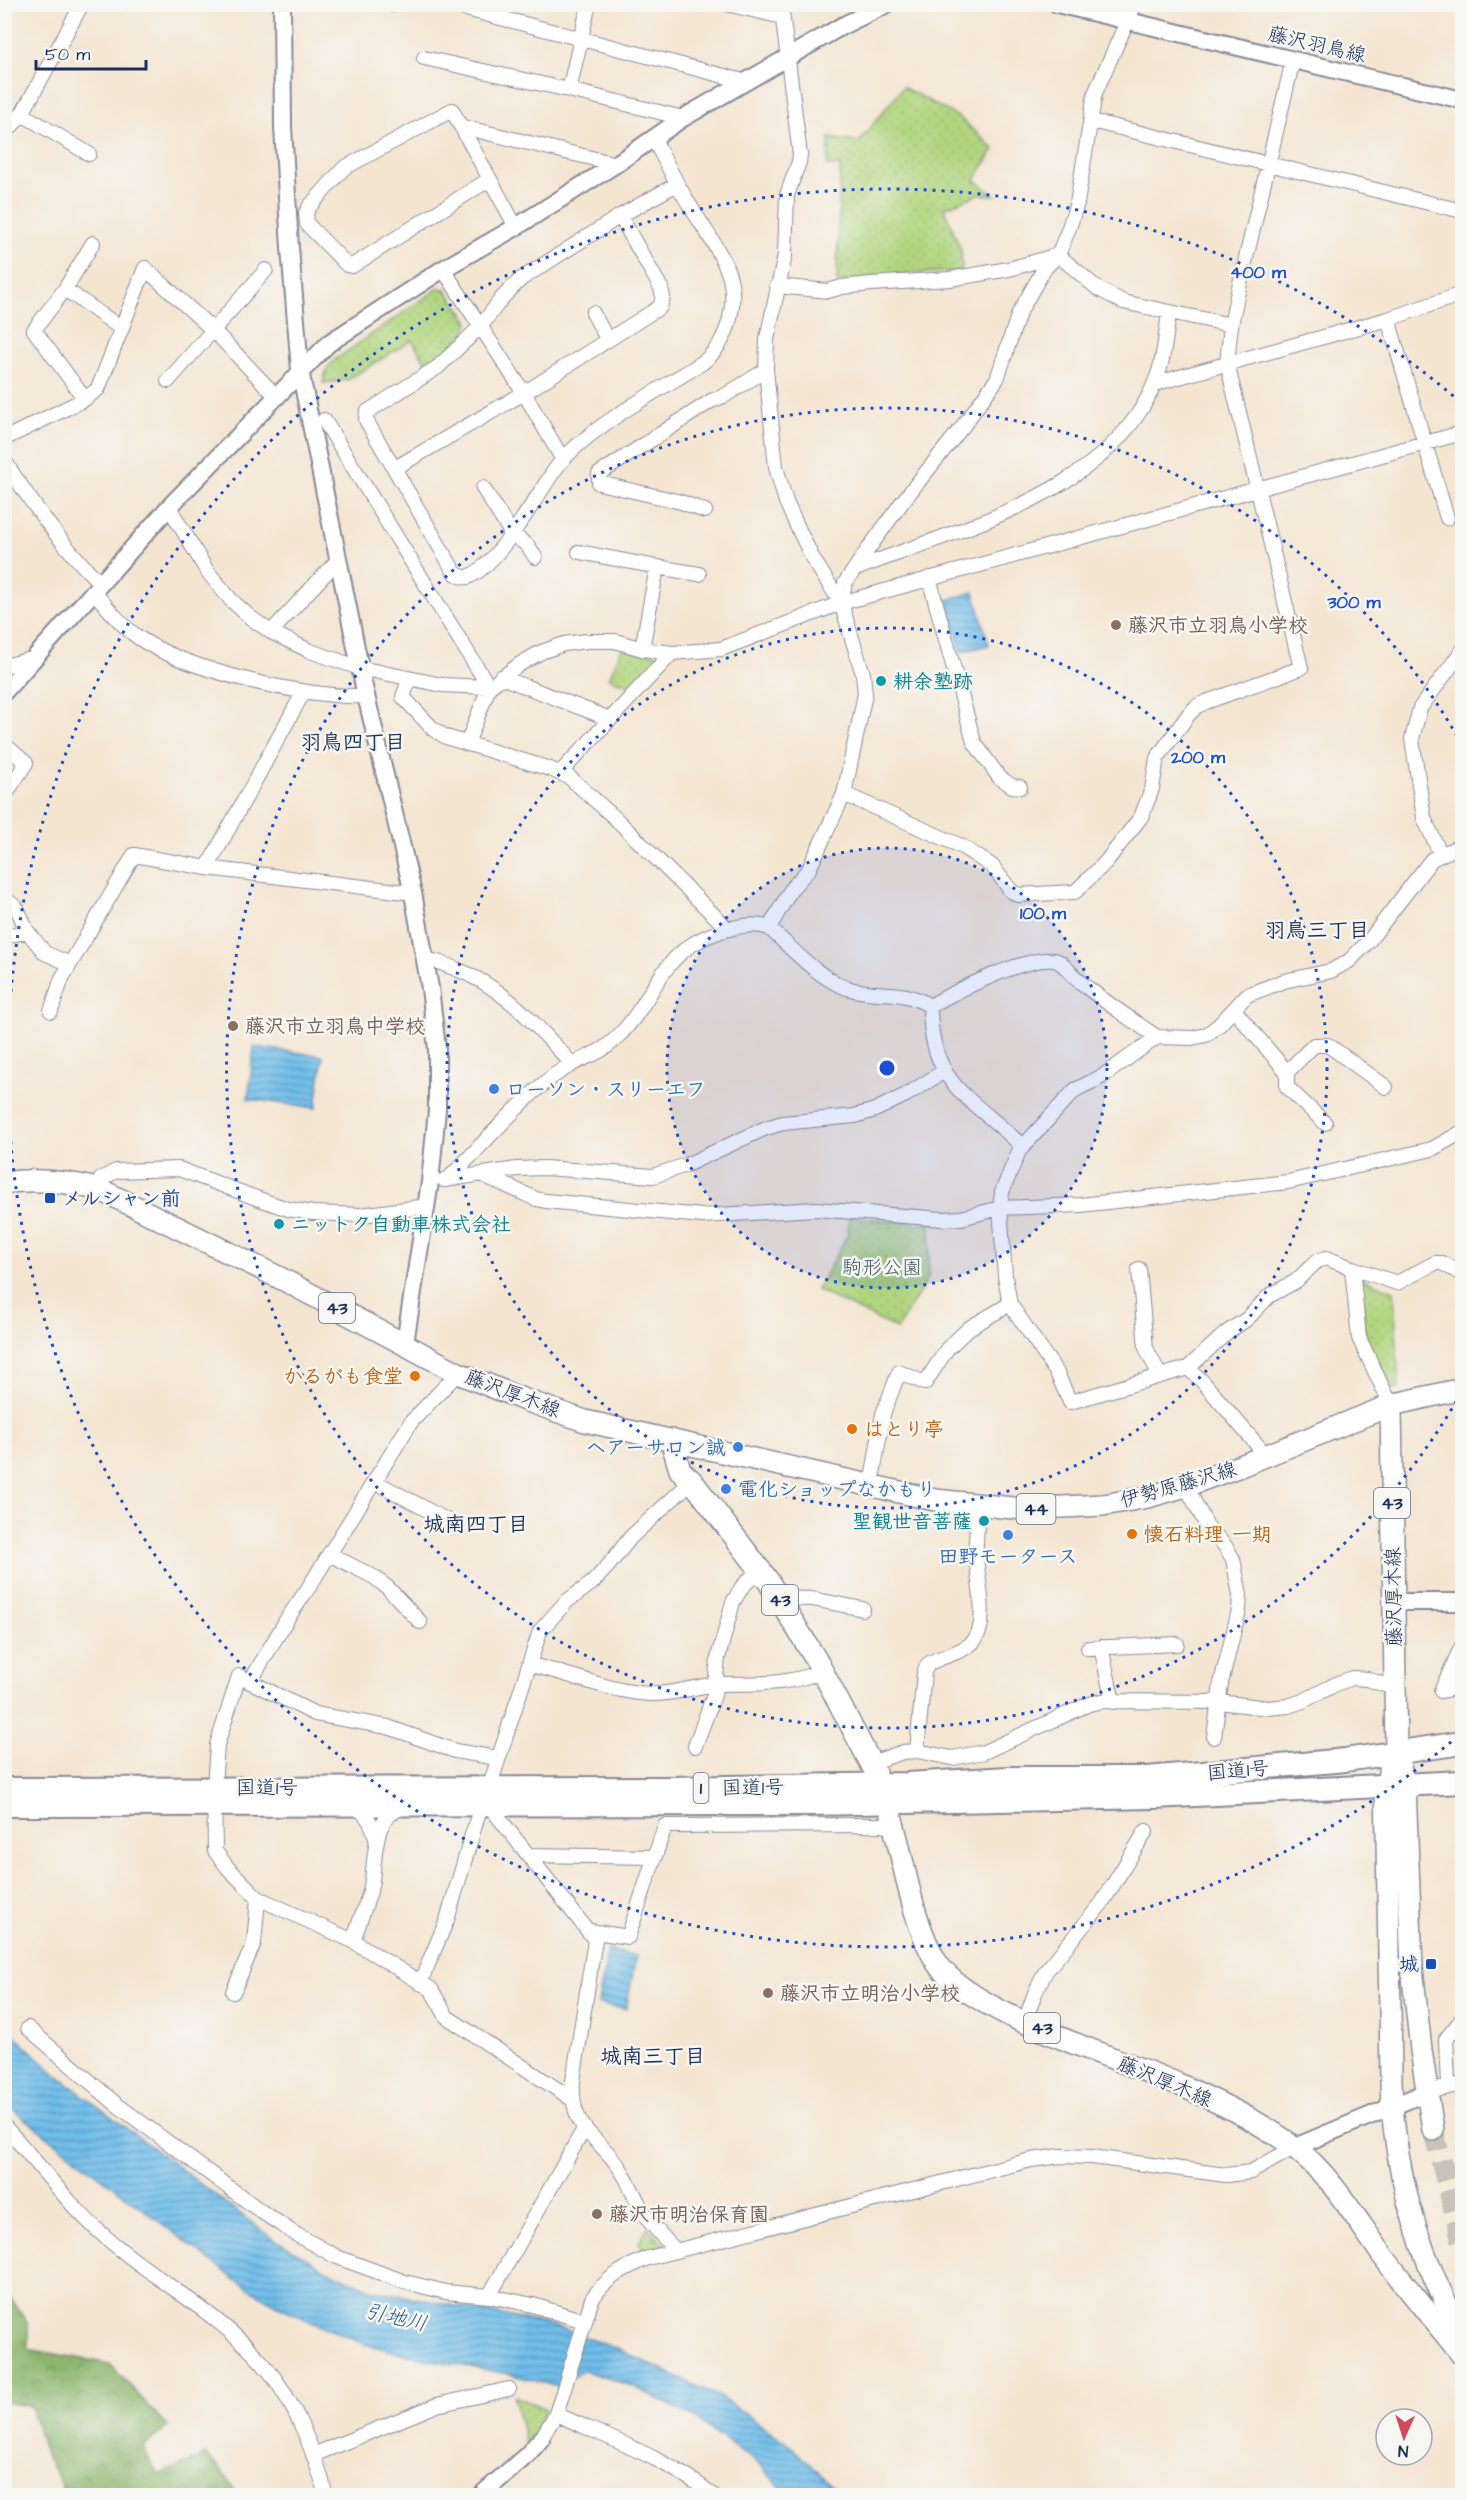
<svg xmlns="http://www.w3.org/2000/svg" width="1467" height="2500" viewBox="0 0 1467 2500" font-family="'Architects Daughter','Klee One',sans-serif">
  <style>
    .green { fill: url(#green-dots); stroke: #66826e; stroke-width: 1.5 }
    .forest { fill: url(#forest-crowns); stroke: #547266; stroke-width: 1.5 }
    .cemetery { fill: url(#cemetery-stones); stroke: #66826e; stroke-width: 1.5 }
    .water { fill: url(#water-rules); stroke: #4576a4; stroke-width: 1.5 }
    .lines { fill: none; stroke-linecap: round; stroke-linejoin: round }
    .primary-tunnel { stroke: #c9c1ba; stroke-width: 21; stroke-dasharray: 21 10; stroke-linecap: butt }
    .minor-casing { stroke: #888a98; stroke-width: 16 }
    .tertiary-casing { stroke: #888a98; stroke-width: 20 }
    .primary-casing { stroke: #888a98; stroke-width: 24 }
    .trunk-casing { stroke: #888a98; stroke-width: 26 }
    .minor { stroke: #fff; stroke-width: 14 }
    .tertiary { stroke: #fff; stroke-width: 16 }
    .primary { stroke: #fff; stroke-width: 21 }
    .trunk { stroke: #fff; stroke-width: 22 }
    .ring { fill: none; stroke: #1d4ed8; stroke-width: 3; stroke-dasharray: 3 6 }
    .education-dot { fill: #8d6e63; stroke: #f6f6f2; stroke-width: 2 }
    .culture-dot { fill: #0f9aa8; stroke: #f6f6f2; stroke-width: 2 }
    .shop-dot { fill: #3f7fe0; stroke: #f6f6f2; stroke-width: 2 }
    .transit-dot { fill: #1a4fb4; stroke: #f6f6f2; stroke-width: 2 }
    .food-dot { fill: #e8710a; stroke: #f6f6f2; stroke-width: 2 }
    .labels { text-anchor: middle; stroke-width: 5; stroke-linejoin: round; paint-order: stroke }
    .shield { fill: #f6f6f2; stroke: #5d6b8a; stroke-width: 1.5 }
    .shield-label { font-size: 18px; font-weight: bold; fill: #1b2f5e }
    .street-label { font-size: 20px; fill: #1b2f5e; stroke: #f6f6f2 }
    .education-label { font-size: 20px; font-weight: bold; fill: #785e54; stroke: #f6f6f2; text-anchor: start }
    .culture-label { font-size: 20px; font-weight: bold; fill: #0d838f; stroke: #f6f6f2; text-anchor: start }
    .shop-label { font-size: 20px; font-weight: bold; fill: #366cbe; stroke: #f6f6f2; text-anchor: start }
    .transit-label { font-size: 20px; font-weight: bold; fill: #164399; stroke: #f6f6f2; text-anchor: start }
    .park-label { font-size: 20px; fill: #405866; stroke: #f6f6f2 }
    .food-label { font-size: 20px; font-weight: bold; fill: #c56008; stroke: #f6f6f2; text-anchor: start }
    .neighbourhood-label { font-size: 21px; font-weight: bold; fill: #1b2f5e; stroke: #f6f6f2 }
    .water-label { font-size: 21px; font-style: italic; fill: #345a88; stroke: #f6f6f2 }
    .centre { fill: #1d4ed8; stroke: #f6f6f2; stroke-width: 3 }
    .ring-label { font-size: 18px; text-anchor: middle; font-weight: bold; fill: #1d4ed8; stroke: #f6f6f2; stroke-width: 5; stroke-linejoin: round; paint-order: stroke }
  </style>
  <defs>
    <pattern id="green-dots" width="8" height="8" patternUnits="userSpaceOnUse" patternTransform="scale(1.5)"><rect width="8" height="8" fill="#b1d57e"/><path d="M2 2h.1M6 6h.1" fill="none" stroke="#98b76f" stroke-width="1.8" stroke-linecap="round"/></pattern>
    <pattern id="forest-crowns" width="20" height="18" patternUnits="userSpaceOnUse" patternTransform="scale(1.5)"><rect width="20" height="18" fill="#8cb66d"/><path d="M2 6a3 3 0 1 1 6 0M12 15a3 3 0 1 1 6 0" fill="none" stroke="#72945d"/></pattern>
    <pattern id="cemetery-stones" width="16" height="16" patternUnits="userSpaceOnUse" patternTransform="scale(1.5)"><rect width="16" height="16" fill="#b1d57e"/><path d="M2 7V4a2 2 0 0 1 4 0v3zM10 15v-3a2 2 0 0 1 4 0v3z" fill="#98b76f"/></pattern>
    <pattern id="water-rules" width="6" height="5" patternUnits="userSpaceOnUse" patternTransform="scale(1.5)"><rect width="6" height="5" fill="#6fbde9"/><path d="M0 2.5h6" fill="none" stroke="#5a9ac0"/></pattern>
  </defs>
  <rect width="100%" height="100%" fill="#f6f6f2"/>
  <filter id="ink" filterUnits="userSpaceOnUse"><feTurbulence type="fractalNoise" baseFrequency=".0167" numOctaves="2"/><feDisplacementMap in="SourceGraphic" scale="12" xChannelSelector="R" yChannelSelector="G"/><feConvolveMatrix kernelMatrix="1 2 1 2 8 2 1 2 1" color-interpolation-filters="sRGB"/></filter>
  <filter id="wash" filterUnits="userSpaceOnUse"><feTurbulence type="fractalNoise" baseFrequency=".008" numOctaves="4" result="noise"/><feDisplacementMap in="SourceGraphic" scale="24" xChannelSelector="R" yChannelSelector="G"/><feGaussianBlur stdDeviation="1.35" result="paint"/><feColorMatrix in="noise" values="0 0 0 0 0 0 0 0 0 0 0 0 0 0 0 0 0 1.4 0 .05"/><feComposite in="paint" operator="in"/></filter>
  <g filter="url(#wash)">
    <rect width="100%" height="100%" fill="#f4e5d1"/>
    <path class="green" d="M903 87 960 118 994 149 975 180 995 195 979 194 944 208 961 250 962 271 873 276 837 283 840 166H827L830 138 859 142Z
      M439 288 446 290 469 322C465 339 441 354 428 366L412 340 347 380 323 383 327 368 336 359Z
      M622 648 663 656 634 687 609 678Z
      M849 1217 931 1224 928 1278 897 1329 817 1290 848 1234Z
      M1358 1277 1394 1291 1399 1388 1389 1390 1365 1336Z
      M514 2396 546 2409 533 2434 525 2443Z"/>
    <path class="forest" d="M4 2289 28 2324V2349L110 2364 168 2427 143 2448 158 2475 206 2455 227 2477 237 2495H64L60 2482 44 2451 31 2406 5 2402Z"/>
    <path class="cemetery" d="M648 2227 667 2248 645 2253 639 2242Z"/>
    <path class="water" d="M974 592 989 645 961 652 947 600Z
      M254 1047 323 1056 316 1108 248 1099Z
      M608 1950 636 1956 626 2009 598 2004Z
      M4 2026 59 2077 271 2237 326 2270 370 2289 552 2325 617 2349 718 2396 762 2425 798 2452 841 2495H787L760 2465 695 2418 635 2387 583 2370 558 2387 509 2374 420 2358 365 2344 316 2324 276 2305 233 2278 5 2104Z"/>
  </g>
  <g filter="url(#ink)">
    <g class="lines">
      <path class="primary-tunnel" d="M1433 2130 1462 2240"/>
      <defs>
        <path id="minor" d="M447 4 747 82
          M727 4 782 17
          M393 5 394 4
          M424 58 569 90 683 118
          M569 90 589 4
          M22 114 89 154
          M1091 121 1462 211
          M463 127 616 164
          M4 135 22 114 82 4
          M654 139C665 161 676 183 689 204 701 224 717 245 726 267 740 299 730 342 702 363 660 390 582 430 554 471 536 497 497 566 468 577 462 578 459 575 455 573L366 420 367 412 438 367 481 326 502 298 521 279 620 216 677 184
          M490 179 352 266 347 265 307 224 306 213 310 206 344 168 452 110 516 227
          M443 269 524 393 563 460
          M777 286 828 291 842 287 871 284 950 279 1009 269 1058 255 1097 288 1123 302 1231 325
          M65 289 122 329
          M593 313 607 339
          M1388 319 1447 518
          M168 381 266 270
          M1154 384 1388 319 1462 294
          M85 399 34 330 65 289 93 243
          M324 420 489 687 467 744
          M4 439 85 399 98 389 145 268 214 331 276 396
          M4 460C33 506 63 547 101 584
          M395 468 524 393 660 307 663 297 661 288 620 216
          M483 488 511 533 528 546 535 557
          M169 507 207 571 231 600 251 618 271 632 310 651 360 668 442 685 489 687 520 664 541 652 564 644 587 641H615L642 649 672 653 721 649 841 603 1462 433
          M705 511 681 502 599 483V474L711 401 724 396 766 370
          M579 552 657 567 642 649
          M657 567 699 574
          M856 569C961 527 1123 491 1160 368 1165 350 1166 331 1169 314
          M929 578 974 742 999 777 1012 786 1020 787
          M94 592C107 607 119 623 135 635 181 670 309 699 366 696
          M841 603 845 583 869 548 903 501 963 426 997 379 1019 313 1044 269 1058 255 1069 228 1077 203 1095 93 1135 4
          M271 632 338 560
          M4 666 32 659
          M501 677 610 719
          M409 680 403 697 433 729 446 737 550 769 569 777 615 818 728 929
          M4 744 26 763 4 797
          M561 772 672 653
          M844 794 961 846 992 866 1011 891 1018 895 1075 892 1105 863 1141 817 1152 789 1157 758 1189 714 1197 706 1206 702 1301 668 1227 363 1231 325 1237 296 1293 60
          M1441 855 1424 818 1412 739 1420 708 1462 651
          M207 868 303 693
          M4 898 17 908 27 931
          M769 928 792 888 809 869 844 794 865 694 863 674 841 603 813 559 797 526 786 502 776 467 766 370 767 339 785 255 787 195 799 162 800 155 781 4
          M4 937 27 931 45 953 70 964
          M425 961C436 960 441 963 451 967 504 986 535 1024 572 1064
          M930 1006C954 992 1026 956 1054 960 1063 961 1071 975 1078 980 1103 1001 1130 1019 1157 1037
          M930 1006C930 1087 972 1097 1022 1146
          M1234 1010 1287 1072V1087L1325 1123
          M51 1011 62 978 134 855 207 868 413 893
          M1287 1072 1314 1045H1328L1386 1087
          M483 1175 536 1199 546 1201 702 1216 815 1209 942 1219 961 1218 1000 1208 1080 1205 1288 1182 1432 1149 1462 1132
          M444 1180 517 1169 545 1168 653 1176 686 1165 766 1128 783 1123 855 1116 875 1110 906 1095 943 1072
          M447 1180C478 1150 508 1114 541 1086 550 1078 560 1071 571 1065 584 1057 599 1054 611 1043 660 1000 654 948 729 929 743 925 756 923 769 928 794 950 821 982 854 990 885 997 900 988 930 1006
          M100 1189 101 1179 116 1171 179 1169 259 1199 288 1209 313 1213 361 1215 427 1206
          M1352 1268 1326 1258 1317 1261 1296 1281 1269 1296 1247 1319 1226 1333 1188 1368 1070 1402 1057 1373 1010 1304 1005 1276 1000 1208 1002 1192 1019 1151 1075 1090 1103 1076 1157 1037 1192 1038 1206 1035 1219 1025 1247 995 1284 981 1331 971 1349 961 1368 942 1432 859 1462 845
          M1139 1269 1146 1348 1160 1376
          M1188 1368 1203 1382 1259 1447 1261 1458
          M1391 1405 1359 1338 1352 1268 1397 1283 1435 1263H1442L1462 1274
          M374 1481 446 1520
          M871 1486 883 1414 899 1372 925 1383 947 1349 969 1328 1010 1304
          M1186 1486 1207 1526 1225 1546 1233 1559 1240 1595 1239 1610 1221 1683 1214 1737
          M329 1554 374 1577 388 1588 420 1622
          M778 1598 812 1599 863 1609
          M1101 1647 1113 1702
          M1088 1648 1177 1644
          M530 1665C570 1673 609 1692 650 1694 673 1695 695 1686 718 1684 754 1683 788 1686 822 1671
          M250 1682 287 1619 309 1587 411 1422 458 1373
          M1441 1691 1462 1646
          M1441 1691 1462 1686
          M695 1746 714 1695 718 1658 733 1602 742 1587 760 1569
          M917 1751 924 1672 928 1664C943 1655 961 1654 973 1642 990 1624 977 1578 976 1556 975 1540 978 1522 978 1505
          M497 1758 455 1751 388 1727 315 1714 239 1676 217 1745 214 1787 215 1851 228 1868 258 1898 353 1941 431 1989 447 2017 572 2099
          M871 1763 903 1752 917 1751 952 1758 984 1752 1089 1704 1102 1701 1219 1702 1268 1708 1288 1706 1303 1701 1338 1683 1353 1678 1367 1679 1394 1688
          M489 1788 540 1631 566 1602 592 1583 608 1566 631 1537 692 1481
          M488 1804 595 1940 573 2081C570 2133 598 2134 621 2170 631 2185 637 2204 648 2219 656 2230 666 2240 675 2250
          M353 1806C367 1812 373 1825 376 1839
          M528 1855 655 1857
          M590 1931 628 1937 665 1826 894 1825
          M353 1941C358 1925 365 1908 370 1891 377 1865 369 1817 402 1808
          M420 1983 447 1920 481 1805
          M233 1992 254 1943 258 1898
          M1025 2021 1035 1993 1046 1971 1102 1903 1146 1831
          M28 2028 116 2104 262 2212 297 2235 337 2257 405 2282 446 2292 489 2296 533 2305 584 2321
          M1448 2085 1446 2039 1462 2019
          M1427 2092 1462 2084
          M4 2126C37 2161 66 2202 102 2234 150 2277 212 2309 255 2355 290 2390 314 2448 326 2496
          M489 2296 584 2129
          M556 2414C606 2437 672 2461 714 2496
          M541 2439 556 2414 592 2299C607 2277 624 2268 648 2258L1031 2160 1061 2156 1092 2157 1226 2175 1251 2172 1295 2147
          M313 2455 437 2405 509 2389"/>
        <path id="tertiary" d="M282 4 283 127 290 248 300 370 364 687 413 893 430 988 437 1049V1110L430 1182 405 1343
          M1057 4 1462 100
          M4 692 169 507 329 343 443 269 516 227 616 164 683 118 842 26 887 4
          M1393 1602H1462
          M1295 2147 1427 2092
          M480 2496 527 2455 541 2439"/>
        <path id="primary" d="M4 1183C35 1178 74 1182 103 1191L282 1279 458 1373 525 1400 585 1421 935 1500 1023 1509 1103 1505 1148 1497 1186 1486 1243 1465 1391 1405 1462 1389
          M1391 1405 1396 1753 1405 1786 1412 1968 1421 2050 1433 2130
          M671 1440 680 1470 692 1481 767 1579 818 1663 875 1771
          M1390 1770 1386 1785C1388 1860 1388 1934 1390 2009 1391 2041 1390 2073 1392 2105 1398 2185 1423 2264 1462 2334
          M891 1816C905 1863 911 1920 937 1963 970 2014 1120 2058 1178 2084 1218 2102 1259 2121 1294 2147 1331 2175 1356 2219 1383 2256 1408 2290 1436 2322 1462 2355"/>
        <path id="trunk" d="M4 1789 668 1788 907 1784 1008 1778H1147L1345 1760 1462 1743
          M4 1805 809 1804 1153 1797 1462 1782"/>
      </defs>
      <use href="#minor" class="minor-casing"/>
      <use href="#tertiary" class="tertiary-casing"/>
      <use href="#primary" class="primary-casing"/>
      <use href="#trunk" class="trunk-casing"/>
      <use href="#minor" class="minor"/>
      <use href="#tertiary" class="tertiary"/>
      <use href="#primary" class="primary"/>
      <use href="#trunk" class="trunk"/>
    </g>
  </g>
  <circle cx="887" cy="1068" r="220" fill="#1d4ed8" fill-opacity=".12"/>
  <g class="ring">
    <circle cx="887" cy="1068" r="220"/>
    <circle cx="887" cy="1068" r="440"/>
    <path d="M1461 1393A660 660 0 1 1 1461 743"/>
    <path d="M1458 1736A879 879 0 1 1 1458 400"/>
  </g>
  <g class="education-dot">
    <circle cx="1116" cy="625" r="6"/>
    <circle cx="233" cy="1026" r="6"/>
    <circle cx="768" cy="1993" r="6"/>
    <circle cx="597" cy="2214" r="6"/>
  </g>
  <g class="culture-dot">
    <circle cx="881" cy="681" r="6"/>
    <circle cx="279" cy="1224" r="6"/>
    <circle cx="984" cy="1521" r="6"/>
  </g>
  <g class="shop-dot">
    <circle cx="494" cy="1089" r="6"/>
    <circle cx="738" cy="1447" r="6"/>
    <circle cx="726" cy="1489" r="6"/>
    <circle cx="1008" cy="1535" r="6"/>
  </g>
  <g class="transit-dot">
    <rect x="44" y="1192" width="12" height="12" rx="3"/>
    <rect x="1425" y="1958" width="12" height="12" rx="3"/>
  </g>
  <g class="food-dot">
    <circle cx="415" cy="1376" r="6"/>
    <circle cx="852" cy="1429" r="6"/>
    <circle cx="1132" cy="1534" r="6"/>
  </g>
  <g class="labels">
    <g class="shield">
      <rect x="319" y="1293" width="36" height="30" rx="4.5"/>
      <rect x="1374" y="1488" width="36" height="30" rx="4.5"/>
      <rect x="1016.5" y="1494" width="39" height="30" rx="4.5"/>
      <rect x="762" y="1585" width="36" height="30" rx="4.5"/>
      <rect x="693.5" y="1773" width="15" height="30" rx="4.5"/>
      <rect x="1024" y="2013" width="36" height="30" rx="4.5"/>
    </g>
    <g class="shield-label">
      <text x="337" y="1314">43</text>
      <text x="1392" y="1509">43</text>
      <text x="1036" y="1515">44</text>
      <text x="780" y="1606">43</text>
      <text x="701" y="1794">1</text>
      <text x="1042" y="2034">43</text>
    </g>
    <g class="street-label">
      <text transform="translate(1317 44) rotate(13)" y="7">藤沢羽鳥線</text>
      <text transform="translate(513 1393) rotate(21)" y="7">藤沢厚木線</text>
      <text transform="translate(1178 1484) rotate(-16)" y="7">伊勢原藤沢線</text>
      <text transform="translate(1393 1597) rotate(-91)" y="7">藤沢厚木線</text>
      <text transform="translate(1238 1770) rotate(-5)" y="7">国道1号</text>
      <text x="267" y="1794">国道1号</text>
      <text transform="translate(753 1787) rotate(-1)" y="7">国道1号</text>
      <text transform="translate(1165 2081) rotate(23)" y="7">藤沢厚木線</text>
    </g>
    <g class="education-label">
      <text x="1128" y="632">藤沢市立羽鳥小学校</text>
      <text x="245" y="1033">藤沢市立羽鳥中学校</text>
      <text x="780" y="2000">藤沢市立明治小学校</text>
      <text x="609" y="2221">藤沢市明治保育園</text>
    </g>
    <g class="culture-label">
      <text x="893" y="688">耕余塾跡</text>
      <text x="291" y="1231">ニットク自動車株式会社</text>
      <text x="972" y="1528" text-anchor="end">聖観世音菩薩</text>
    </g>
    <g class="shop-label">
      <text x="506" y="1096">ローソン・スリーエフ</text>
      <text x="726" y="1454" text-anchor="end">ヘアーサロン誠</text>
      <text x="738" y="1496">電化ショップなかもり</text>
      <text x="1008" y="1563" text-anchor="middle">田野モータース</text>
    </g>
    <g class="transit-label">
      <text x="62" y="1205">メルシャン前</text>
      <text x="1419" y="1971" text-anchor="end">城</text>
    </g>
    <g class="park-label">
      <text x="882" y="1274">駒形公園</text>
    </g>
    <g class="food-label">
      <text x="403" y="1383" text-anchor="end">かるがも食堂</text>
      <text x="864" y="1436">はとり亭</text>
      <text x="1144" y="1541">懐石料理 一期</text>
    </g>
    <g class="neighbourhood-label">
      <text x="353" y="749">羽鳥四丁目</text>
      <text x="1317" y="937">羽鳥三丁目</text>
      <text x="476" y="1531">城南四丁目</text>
      <text x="653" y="2063">城南三丁目</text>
    </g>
    <g class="water-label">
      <text transform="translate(396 2317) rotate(13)" y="7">引地川</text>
    </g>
  </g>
  <circle cx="887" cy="1068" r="9" class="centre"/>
  <g class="ring-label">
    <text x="1258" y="278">400 m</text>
    <text x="1354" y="608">300 m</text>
    <text x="1198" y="763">200 m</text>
    <text x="1043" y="919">100 m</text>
  </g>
  <rect width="1467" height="2500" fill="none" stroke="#f6f6f2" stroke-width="24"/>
  <g transform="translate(1404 2437) rotate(183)"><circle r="28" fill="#f6f6f2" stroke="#9ea6b7" stroke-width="1.5"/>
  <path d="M0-4.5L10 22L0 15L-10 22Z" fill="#d1495b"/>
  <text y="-9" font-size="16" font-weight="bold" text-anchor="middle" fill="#1b2f5e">N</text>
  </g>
  <path d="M36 60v9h110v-9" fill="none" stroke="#1b2f5e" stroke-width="3"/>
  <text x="45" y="60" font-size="18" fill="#1b2f5e" stroke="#f6f6f2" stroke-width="4.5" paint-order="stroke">50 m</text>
</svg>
